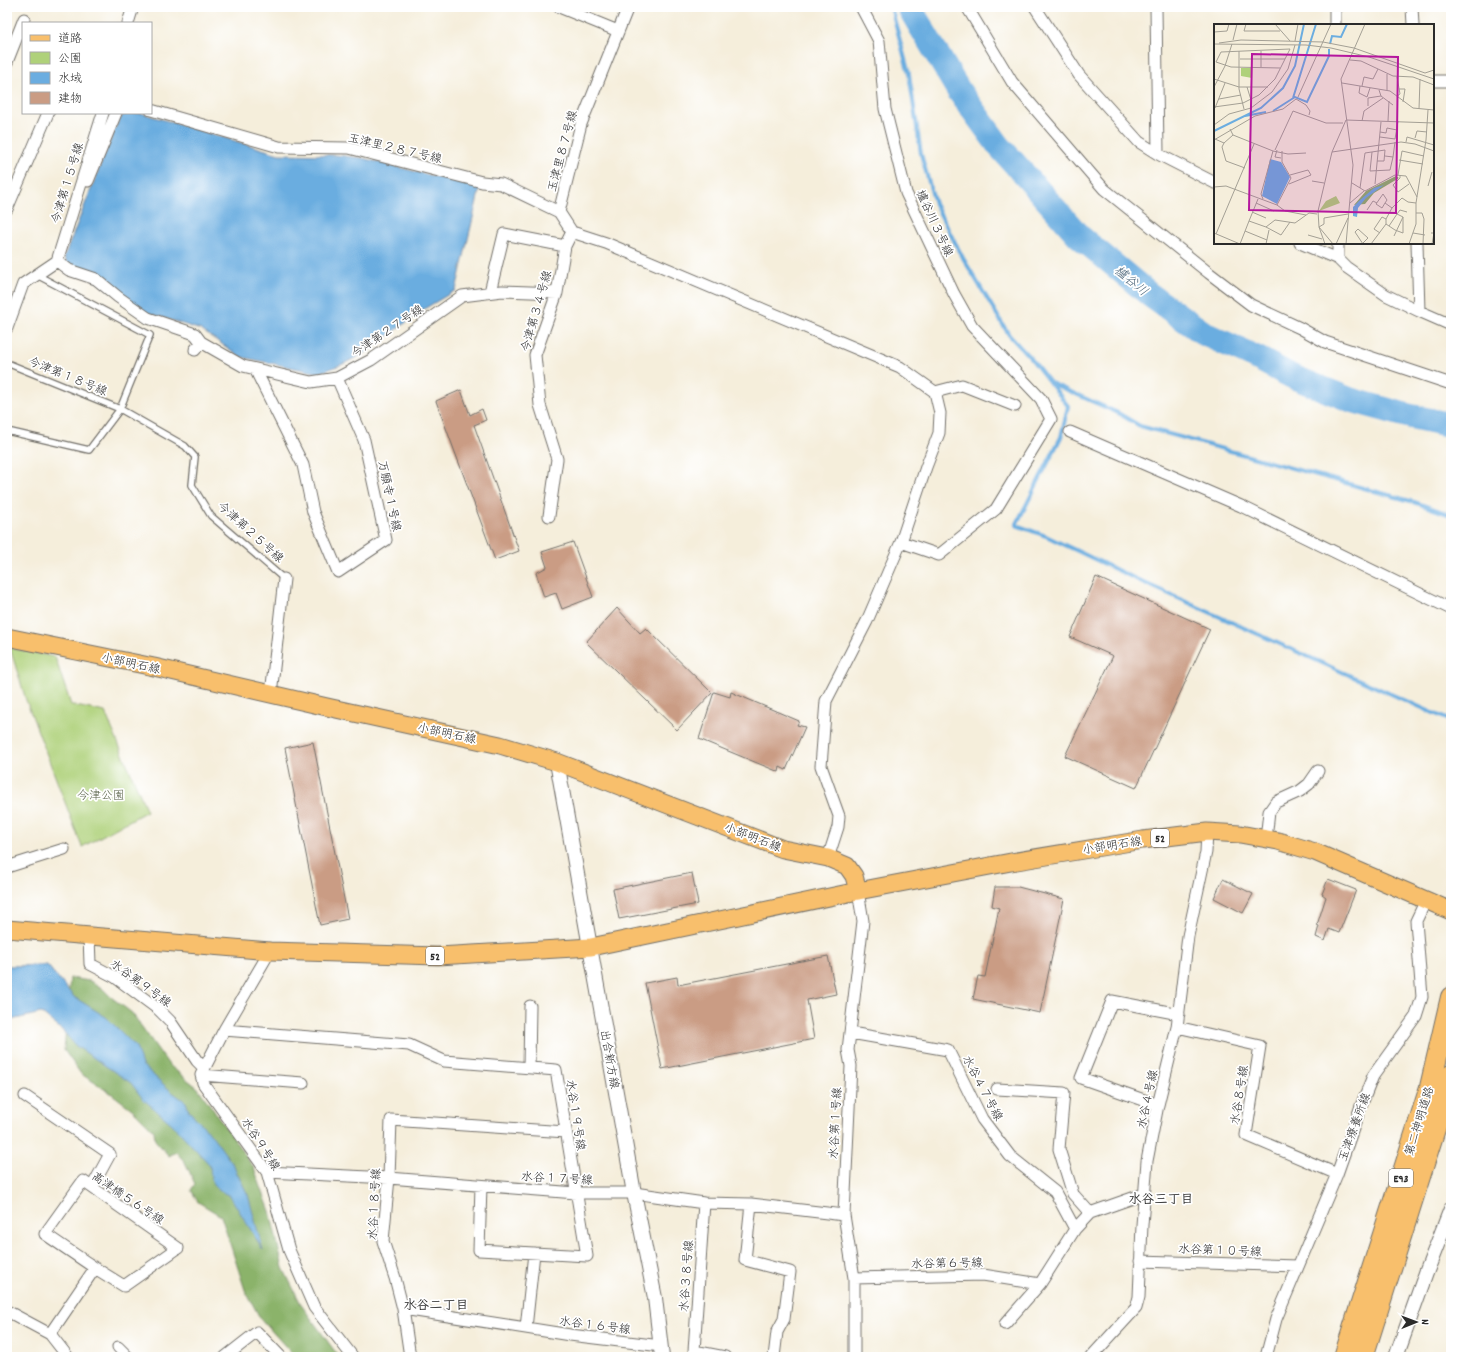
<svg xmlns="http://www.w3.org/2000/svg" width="1458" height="1364" viewBox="0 0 1458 1364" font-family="Dekko,'Klee One',sans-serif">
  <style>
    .green { fill: #afd17a; stroke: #6d7e52 }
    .forest { fill: #8bb36a; stroke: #5b6f4a }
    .water { fill: #6bade0; stroke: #4b6c86 }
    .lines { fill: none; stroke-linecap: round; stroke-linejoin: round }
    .stream { stroke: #6bade0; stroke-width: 4 }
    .river { stroke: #6bade0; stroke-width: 25 }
    .building { fill: #ca9c84 }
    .service-casing { stroke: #726f69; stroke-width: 8 }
    .minor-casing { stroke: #726f69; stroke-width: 13 }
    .tertiary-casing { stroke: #726f69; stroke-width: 16 }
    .primary-casing { stroke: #726f69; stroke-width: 19 }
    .motorway-casing { stroke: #726f69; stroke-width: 22 }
    .service { stroke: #fff; stroke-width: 5.5 }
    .minor { stroke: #fff; stroke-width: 11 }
    .tertiary { stroke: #fff; stroke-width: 14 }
    .primary { stroke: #f8bf6c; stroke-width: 17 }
    .motorway { stroke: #f8bf6c; stroke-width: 20 }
    .labels { text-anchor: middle; stroke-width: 3.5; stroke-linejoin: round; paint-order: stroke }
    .shield { fill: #fff; stroke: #6b6b6b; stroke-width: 1 }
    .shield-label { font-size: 11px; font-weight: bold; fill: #2b2b2b }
    .street-label { font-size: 12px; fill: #2b2b2b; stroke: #fff }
    .park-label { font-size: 12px; fill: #535d43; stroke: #fff }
    .water-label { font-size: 13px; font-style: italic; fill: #455f73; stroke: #fff }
    .neighbourhood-label { font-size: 13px; font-weight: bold; fill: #2b2b2b; stroke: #fff }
    .inset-river { fill: none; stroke: #6bade0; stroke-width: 2 }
    .inset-road { fill: none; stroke: #a4a095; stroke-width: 1 }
    .view { fill: #b5179e; fill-opacity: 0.15; stroke: #b5179e; stroke-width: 2 }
    .inset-edge { fill: none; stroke: #2b2b2b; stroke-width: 2 }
  </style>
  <rect width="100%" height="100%" fill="#fff"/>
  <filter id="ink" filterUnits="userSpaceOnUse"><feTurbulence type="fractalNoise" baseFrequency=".025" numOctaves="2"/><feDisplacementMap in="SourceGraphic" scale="8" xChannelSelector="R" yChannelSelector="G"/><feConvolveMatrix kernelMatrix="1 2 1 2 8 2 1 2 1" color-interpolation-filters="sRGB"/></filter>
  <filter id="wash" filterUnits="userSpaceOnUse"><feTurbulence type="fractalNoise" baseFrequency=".012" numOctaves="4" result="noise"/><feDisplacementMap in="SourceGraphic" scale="16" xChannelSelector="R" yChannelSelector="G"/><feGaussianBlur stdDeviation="0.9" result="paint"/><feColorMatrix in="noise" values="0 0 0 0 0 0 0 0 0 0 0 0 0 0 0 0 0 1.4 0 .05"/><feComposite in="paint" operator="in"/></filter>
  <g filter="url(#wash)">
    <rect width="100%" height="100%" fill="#f5eedb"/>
    <path class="green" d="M10 648 55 657 71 705 105 712 147 811 82 847 26 700Z"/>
    <path class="forest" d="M70 978 90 981 102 988 111 997 132 1013 169 1065 198 1088 254 1168 270 1211 283 1268 302 1306 339 1357H295L260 1318 245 1290 221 1216 198 1202 191 1190 195 1184 185 1162 176 1152 169 1156 155 1140 154 1131 133 1110 108 1091 81 1074 64 1050Z"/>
    <path class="water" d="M128 113H141L279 154 336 155 362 158 480 188 456 290 424 309 365 353 343 364 319 373 241 357 201 330 145 312 67 263 64 257 117 124 122 116Z
      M47 965 74 997 106 1017 136 1047 142 1065 172 1092 186 1102 189 1111 211 1134 232 1163 248 1195 263 1250 230 1196 218 1190 211 1179 210 1165 172 1124 143 1099 131 1083 76 1046 62 1030 41 1013 7 1021V966Z"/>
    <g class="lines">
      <path class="stream" d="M891 7 909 74 921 154 935 204 963 258 1009 335 1033 361 1068 406 1061 437 1016 525 1046 536 1140 581 1451 721
        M1051 383 1118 413 1140 426 1414 502 1451 515"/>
      <path class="river" d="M909 7 959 91 999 146 1079 236 1150 295 1205 334 1257 358 1291 376 1351 400 1409 416 1451 425"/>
    </g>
    <g id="blocks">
      <path class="building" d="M461 390 470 415 482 409 486 420 474 425 519 551 495 560 436 401Z
        M573 542 593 597 562 609 556 593 544 597 536 573 547 567 542 552Z
        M1096 577 1210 629 1136 788 1065 756 1113 656 1070 637Z
        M617 608 640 633 646 628 712 693 677 730 586 642Z
        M714 692 730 697 731 692 799 721 797 725 805 727 786 770 780 767 779 772 699 739Z
        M313 742 348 919 320 925 285 748Z
        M692 873 698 904 619 919 613 889Z
        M1223 879 1253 894 1243 913 1214 898Z
        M1328 879 1356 890 1339 933 1329 929 1325 941 1316 937 1319 926 1317 925 1326 897 1322 894Z
        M995 887H1018L1064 899 1040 1013 973 999 978 976 985 977 999 908 992 906Z
        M828 956 836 994 807 1000 814 1039 662 1069 645 983 677 977 678 985Z"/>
    </g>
  </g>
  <g filter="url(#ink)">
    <use href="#blocks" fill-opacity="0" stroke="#726f69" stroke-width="1"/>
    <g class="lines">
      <defs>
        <path id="service" d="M7 363 120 409 185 446 195 457 192 485 211 516 284 579
          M7 431 89 450 120 409 150 335 37 275"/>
        <path id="minor" d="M559 7 618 31
          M861 7 879 41 885 109 906 193 954 294 972 326 1041 399 1051 419 996 509 939 555 901 542
          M967 7 1012 82 1104 189 1209 273 1251 305 1300 328 1325 342 1451 384
          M1035 7 1079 75 1139 142 1158 154 1215 183
          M1156 7 1158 154
          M1335 7V25
          M1412 7 1413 25
          M128 23 133 7
          M7 62 24 19
          M1433 81H1451
          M151 110 279 147 349 148 482 182 501 184 559 212
          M88 181 116 113
          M7 209 48 113
          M572 232 606 243 900 367 935 392 940 413 939 433 926 467 901 542 867 621 826 701 821 766 839 816 838 827 828 858
          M572 232 559 212 581 124 628 7
          M1300 243 1338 259 1346 267 1386 295 1419 311 1451 325
          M1338 243V259
          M1417 243 1419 311
          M57 261 69 270 96 279 118 297 148 318 195 334 201 342 243 366 311 382 337 378 371 360 462 296 502 291 557 293
          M57 261 103 113
          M490 292 504 234 565 246
          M7 328 23 284 57 261
          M195 350 201 342
          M255 369 303 465 313 512 338 572 386 540 364 440 337 378
          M935 392 962 385 1015 406
          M1070 432 1241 506 1451 609
          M549 516 557 459 540 405 535 355 557 293 565 246 572 232
          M271 694 284 579
          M1266 839 1269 812 1276 802 1300 791 1309 784 1318 771
          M7 867 64 849
          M89 936 90 964 115 977 158 1009 170 1021 197 1061 204 1068
          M270 951 224 1030 201 1075 203 1083 267 1172 289 1250 314 1307 353 1357
          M1177 1027 1260 1046 1246 1135 1337 1174
          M224 1030 409 1045 444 1061 556 1070 587 1256 479 1250 481 1186
          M851 1033 948 1050 982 1119 1010 1156 1055 1192 1075 1229
          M529 1068 530 1006
          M201 1075 303 1083
          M997 1089 1064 1093 1059 1149 1073 1194 1090 1213
          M25 1096 110 1154 92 1187
          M1158 1105 1081 1078 1112 1001 1179 1014
          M267 1172 389 1178 576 1193H634L704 1203 751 1204 844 1215
          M704 1203 694 1351 725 1357
          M751 1204 745 1260 790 1272 784 1319 777 1332 774 1357
          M534 1253 526 1328 403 1309 395 1278 383 1241 389 1178 391 1120 566 1132
          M1140 1261 1298 1266
          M854 1278 983 1275 1040 1284
          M403 1309 410 1357
          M7 1311 50 1334 68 1357
          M1005 1324 1040 1284 1075 1229 1090 1213 1144 1194
          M526 1328 570 1335 661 1346
          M50 1334 95 1268 45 1234 83 1181 178 1248 124 1286 95 1268
          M118 1347 128 1357
          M225 1357 257 1332 281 1357
          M854 1357V1278L844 1215 851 1066 848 1050 863 921 858 891
          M1091 1357 1136 1308 1139 1297 1142 1225 1147 1161 1158 1105 1177 1027 1188 936 1206 852 1207 832
          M1266 1357 1276 1319 1337 1174 1361 1106 1373 1076 1416 1016 1422 997 1416 921 1426 900"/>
        <path id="tertiary" d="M557 762 634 1193 655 1298 662 1357
          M1396 1357 1426 1273 1451 1209"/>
        <path id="primary" d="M7 637 154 667 327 707 500 745 557 762 783 849 828 858 847 866 854 876 858 891
          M7 929 270 951 438 956 591 947 858 891 1011 862 1143 840 1207 832 1240 834 1278 841 1315 852 1451 911"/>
        <path id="motorway" d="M1344 1357 1430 1087 1451 997
          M1363 1357 1447 1091 1451 1075"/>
      </defs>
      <use href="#service" class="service-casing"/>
      <use href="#minor" class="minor-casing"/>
      <use href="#tertiary" class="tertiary-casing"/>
      <use href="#primary" class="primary-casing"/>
      <use href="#motorway" class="motorway-casing"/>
      <use href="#service" class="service"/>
      <use href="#minor" class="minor"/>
      <use href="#tertiary" class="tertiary"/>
      <use href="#primary" class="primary"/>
      <use href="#motorway" class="motorway"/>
    </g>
  </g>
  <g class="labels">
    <g class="shield">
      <rect x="1151" y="829" width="18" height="18" rx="3"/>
      <rect x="426" y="947" width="18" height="18" rx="3"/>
      <rect x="1389" y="1169" width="24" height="18" rx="3"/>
    </g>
    <g class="shield-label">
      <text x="1160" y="842">52</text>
      <text x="435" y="960">52</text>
      <text x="1401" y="1182">E93</text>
    </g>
    <g class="street-label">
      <text transform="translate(395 148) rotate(13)" y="4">玉津里２８７号線</text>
      <text transform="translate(562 151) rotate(-75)" y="4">玉津里８７号線</text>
      <text transform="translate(67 183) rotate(-73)" y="4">今津第１５号線</text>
      <text transform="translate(935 223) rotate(65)" y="4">櫨谷川３号線</text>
      <text transform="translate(536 311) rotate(-74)" y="4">今津第３４号線</text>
      <text transform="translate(387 331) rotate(-34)" y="4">今津第２７号線</text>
      <text transform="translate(68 376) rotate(22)" y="4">今津第１８号線</text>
      <text transform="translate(390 496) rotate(78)" y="4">万願寺１号線</text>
      <text transform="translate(251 532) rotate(42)" y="4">今津第２５号線</text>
      <text transform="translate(131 663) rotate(12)" y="4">小部明石線</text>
      <text transform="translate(447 733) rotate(12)" y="4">小部明石線</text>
      <text transform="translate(753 837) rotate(21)" y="4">小部明石線</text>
      <text transform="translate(1112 845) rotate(-9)" y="4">小部明石線</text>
      <text transform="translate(141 983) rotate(36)" y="4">水谷第９号線</text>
      <text transform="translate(610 1059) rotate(80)" y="4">出合新方線</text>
      <text transform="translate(983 1088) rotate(62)" y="4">水谷４７号線</text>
      <text transform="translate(1239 1095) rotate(-81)" y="4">水谷８号線</text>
      <text transform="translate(1147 1099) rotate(-78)" y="4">水谷４号線</text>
      <text transform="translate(576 1115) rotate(81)" y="4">水谷１９号線</text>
      <text transform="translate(1419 1121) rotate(-73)" y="4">第二神明道路</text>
      <text transform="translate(835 1123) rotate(-87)" y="4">水谷第１号線</text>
      <text transform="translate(1354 1127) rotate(-70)" y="4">玉津療養所線</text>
      <text transform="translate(261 1144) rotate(57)" y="4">水谷９号線</text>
      <text transform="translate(557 1178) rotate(3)" y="4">水谷１７号線</text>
      <text transform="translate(128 1198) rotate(34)" y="4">高津橋５６号線</text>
      <text transform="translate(374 1204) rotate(-87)" y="4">水谷１８号線</text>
      <text transform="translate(1220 1250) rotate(2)" y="4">水谷第１０号線</text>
      <text transform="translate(947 1263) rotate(-1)" y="4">水谷第６号線</text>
      <text transform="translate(686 1276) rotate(-86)" y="4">水谷３８号線</text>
      <text transform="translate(595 1325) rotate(7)" y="4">水谷１６号線</text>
    </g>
    <g class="park-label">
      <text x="101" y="799">今津公園</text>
    </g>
    <g class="water-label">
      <text transform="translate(1132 280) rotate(40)" y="5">櫨谷川</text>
    </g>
    <g class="neighbourhood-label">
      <text x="1161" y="1203">水谷三丁目</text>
      <text x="436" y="1309">水谷二丁目</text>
    </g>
  </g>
  <g transform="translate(1214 24)">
    <rect width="220" height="220" fill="#f5eedb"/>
    <path d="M27 44H38V54L27 52ZM122 172 126 179 105 187 112 177Z" fill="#afd17a"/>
    <path d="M182 152 185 154 160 169 151 180 140 181 152 167Z" fill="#8bb36a"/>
    <path d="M56 135 67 138 76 153 63 180 48 172ZM170 161 152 174 144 184 143 193 139 192V183L145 177 160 164Z" fill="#6bade0"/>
    <path class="inset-river" d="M116 20 118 12 127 13 133 0M79 74 102 0M59 87 81 73 93 78 115 32V25M31 92 52 88M0 107 47 84 69 64 81 42 90 0"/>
    <path class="inset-road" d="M32 0 30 7H66M61 0 76 17M0 8 13 7 15 0M19 16 23 0M81 17 84 0M5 19 27 16 109 18 140 24 211 49 220 46M0 20 92 21 117 24 155 33 220 55M25 27V65L30 85M26 35H71M136 36 147 37 179 52 199 53 220 61M47 43V27M66 44 17 43 2 38 7 28 76 25M0 55 25 63H54M128 59 176 67 199 84 220 86M146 62 145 69 153 73 156 64M148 62 150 53 159 55 164 45M0 63 11 42 18 20M33 63 37 76M185 65H191L189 78M165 66 167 72 179 81M173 66V50M183 72 186 70 183 53M84 73 117 0M5 75 27 71M154 82V74L167 72M0 83 29 79 45 71 61 55 76 25M1 84 11 59M205 85 206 55M132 96 220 99M148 97 150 87 169 74M174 97 175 77M0 101 15 90 37 84 58 68 74 45 81 21M166 108 172 109 173 104 183 106M19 111 59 127 74 130 92 129M166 113 181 115 184 97M201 114 203 107 213 108M1 115 10 119 8 123 12 137 31 144M0 116 41 92 69 85 82 75 92 81 96 87 95 91M192 118 193 113 220 121M10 119 19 111 16 105M61 126 79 87 112 99H129M63 126 61 133 67 134M118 128 187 118 201 120 220 127M158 128 156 147 176 146 179 133 171 132M179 133 181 118M185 136 209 140M184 151 188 127 210 132M186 151V154L179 161 184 168 195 160M98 157 110 159M138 159 151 167 181 151 192 152 203 173M75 160 97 151 94 146 76 151M161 160 167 98M214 162 218 148M0 163 12 162 63 181 71 187 92 191M146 164 151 129 171 126 170 137H163M49 175 47 170 59 127M42 179 60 187M136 179 150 167M171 179 173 176 169 170 162 180 168 184 171 179 178 184M63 181 77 154 68 138V127M153 186 159 177 163 179M38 188 52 194M202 189H208L210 195 209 220M183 190 186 186 193 188M35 197 44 175M172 200 181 206 189 209V193L183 190 175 202M52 203 67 211 76 198M31 207 53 216M0 209 26 220 35 197 52 203 61 196 81 199 95 189 103 190M166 209 160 205 168 193 172 195M199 209 211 211M217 209H220L218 220M2 210 40 120M94 211 108 215M180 212 189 193M149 219 154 214 144 205 141 208 149 220M52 220 55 206M111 220 105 203 104 187 118 128 132 96M119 220 105 203 110 200V194L134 190M122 220 134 194M132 220 139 141 127 55 151 0M157 220 172 200V195L178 184 188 174 194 178 202 179M195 220 202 200V179L212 116 214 86"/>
    <path class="view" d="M38 30 184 33 182 189 35 186Z"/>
    <rect width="220" height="220" class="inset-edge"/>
  </g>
  <rect width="1458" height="1364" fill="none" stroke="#fff" stroke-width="24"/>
  <rect x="22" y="22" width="130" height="92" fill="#ffffff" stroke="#aaaaaa"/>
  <rect x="30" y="35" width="20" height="6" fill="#f8bf6c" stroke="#aaaaaa"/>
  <text x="58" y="42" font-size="12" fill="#2b2b2b">道路</text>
  <rect x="30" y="52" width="20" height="12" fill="#afd17a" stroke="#aaaaaa"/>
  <text x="58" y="62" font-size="12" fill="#2b2b2b">公園</text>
  <rect x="30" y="72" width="20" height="12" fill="#6bade0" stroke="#aaaaaa"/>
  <text x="58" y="82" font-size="12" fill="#2b2b2b">水域</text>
  <rect x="30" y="92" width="20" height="12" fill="#ca9c84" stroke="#aaaaaa"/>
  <text x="58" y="102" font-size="12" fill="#2b2b2b">建物</text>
  <g transform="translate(1416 1322) rotate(89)" stroke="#ffffff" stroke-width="3" paint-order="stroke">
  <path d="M0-3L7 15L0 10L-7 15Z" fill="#2b2b2b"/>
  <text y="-6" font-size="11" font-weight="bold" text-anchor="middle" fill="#2b2b2b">N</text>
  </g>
</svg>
